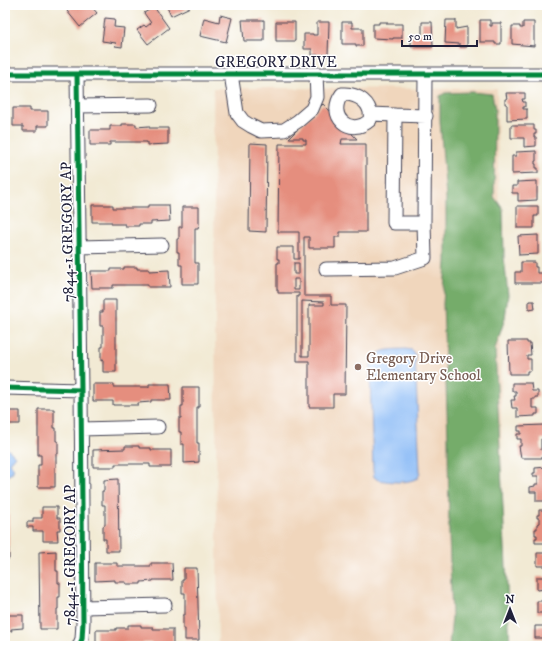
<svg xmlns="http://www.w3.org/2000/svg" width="552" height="651" viewBox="0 0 552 651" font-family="'IM FELL DW Pica',serif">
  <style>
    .built { fill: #f0d6bc }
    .forest { fill: #74ac6a; stroke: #4b6752 }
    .water { fill: #89baf6; stroke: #566e98 }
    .building { fill: #e58e7e; fill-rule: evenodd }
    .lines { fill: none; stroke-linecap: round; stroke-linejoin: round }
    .minor-casing { stroke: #414052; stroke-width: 15 }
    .minor { stroke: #fff; stroke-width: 13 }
    .cycleway-casing { stroke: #fff; stroke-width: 8 }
    .cycleway { stroke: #00873e; stroke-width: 5 }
    .education-dot { fill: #8d6e63; stroke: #fff; stroke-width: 1.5 }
    .labels { text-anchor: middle; stroke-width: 3; stroke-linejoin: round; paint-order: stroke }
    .street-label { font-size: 15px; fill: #22223b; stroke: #fff }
    .education-label { font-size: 15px; fill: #785e54; stroke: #fff; text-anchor: start }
  </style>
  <rect width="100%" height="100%" fill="#fff"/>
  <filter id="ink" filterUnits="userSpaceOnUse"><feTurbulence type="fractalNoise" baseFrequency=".025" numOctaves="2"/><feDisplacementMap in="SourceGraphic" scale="8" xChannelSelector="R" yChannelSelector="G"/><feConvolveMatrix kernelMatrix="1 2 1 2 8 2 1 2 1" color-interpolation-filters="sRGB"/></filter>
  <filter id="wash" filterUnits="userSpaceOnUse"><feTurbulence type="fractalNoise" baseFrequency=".012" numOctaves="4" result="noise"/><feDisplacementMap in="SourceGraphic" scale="16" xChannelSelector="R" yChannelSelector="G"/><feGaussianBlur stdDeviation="0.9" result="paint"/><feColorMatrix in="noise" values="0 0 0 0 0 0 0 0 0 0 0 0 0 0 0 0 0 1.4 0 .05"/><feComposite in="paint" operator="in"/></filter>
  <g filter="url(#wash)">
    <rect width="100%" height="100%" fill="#f2ead4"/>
    <path class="built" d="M213 88 497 89 504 646H218Z"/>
    <path class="forest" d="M472 92 492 94 495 110 494 197 503 209 504 257 508 295 505 318 495 349 510 646H449L452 617 449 535 448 438 443 304 446 262V197L440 121V96L445 93Z"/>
    <path class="water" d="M405 349 412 350 415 355 420 472 418 478C406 484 391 482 378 480L374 477 373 471 370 372C373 348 385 350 405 349Z
      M8 449 15 456 9 463 14 468 12 473 7 476 5 474V452Z"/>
    <g id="blocks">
      <path class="building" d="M74 5H88V7L90 5 97 13 80 27 67 11Z
        M166 5H189L190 7 171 16Z
        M154 7 169 28 148 44 137 30 144 25 146 27 151 23 144 13Z
        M220 15 232 18 226 42 200 36 204 18 219 22Z
        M105 18 115 19 114 27 124 28 122 47 115 46 116 43 102 41Z
        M242 20H264V41H244Z
        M446 20H456V29L467 27V47H460V44L445 43Z
        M480 20H490V26H492V23H501V44H495V42H480Z
        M276 22H295V41H276Z
        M317 22H329L328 55H312V49H304V34H313V35H317Z
        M342 22H352V28H363V46H356V44H342Z
        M379 22H387V24H402V38H393V39L373 38V24H379Z
        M422 22H432L433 47H411V36L422 34Z
        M523 22H534V46L512 44V26H520V28H523Z
        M506 93H525V99H522L523 102H525V107H523V109H527V119L507 120V104H505V99H507Z
        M323 104 357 139H342L341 144H366V232H340V237H335V248H309V237H304V296H331V305H346L345 394H333V407H309V361H297V296H299V293H278V290H277V263H279V259H277V247H294V259H299V232H278L279 144H306V140H303V138H289ZM294 263H299V274H294ZM294 279H299V290H294ZM302 301 324 302V305H309V356H302Z
        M13 108H30V111H48V126H37V131H23V126H13Z
        M122 124H136V127L149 126V128H168V144L147 145V142H110V145H90V130H110V126H122Z
        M511 125H534V130H536V134H534V137H536V146L524 147V138H511Z
        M250 143 267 144 266 232 249 231Z
        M536 151V161H535V164H536V168H538V173L512 174V156H516V152Z
        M537 181V200L518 201V193H512V186H517V182Z
        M92 205H113V208H148V205H169L170 221 151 222V224H139V226H125V224H112V222H92Z
        M517 206H538V216H534V228H517Z
        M182 207H199V224L198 228H195V263H198V284H182V265H179V252H177V239H179V227H182Z
        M538 235V254L519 255 518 236Z
        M521 262H535V267H537V273H545V283H515V272H521Z
        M124 267H137V269H149V271L169 270 170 287H148V285H113V288H92L91 271H111V269H124Z
        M103 300H116V372H103V360L101 361V347H103V326H100V312H103Z
        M529 301H534L535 309 529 310Z
        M508 341H527V343H530L531 355H527V359H531V371H527V374H509Z
        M512 383H531L532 391H538V397H535V399H532V408H538V414H535V416L517 417V408H512L511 400H515L514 396H516V391H512Z
        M93 384H114V387H149V384H170L171 400H151V402L138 403V405H113V401H93Z
        M183 387H199V407H197V443H199V462L184 463V444H181V432H179V418H181V406H183Z
        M5 409H8V411H20V424H5Z
        M38 409H54V428H56V441H58V454H56V467H55V487H38V465H41V455H38Z
        M544 425 545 439H541V450H545V456H542V458H521L519 446H521V439H517V434H521V431H518V426Z
        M125 446H139V448H151V450H171V467H150V464H115V467H93V450L125 449Z
        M547 467V501H536V492H530V487L535 486V484H538V476H533V473H535V468Z
        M118 479 119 551H106V539H103V526L105 525V505H102V491H104V480Z
        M5 487H8L9 559H5Z
        M42 507H57V518H60V530H57L58 541H43V531H33V527H27V522H33V518H42Z
        M539 510H547V543H535V538H537V535H535V529H537V524L539 523V518H537V515H539Z
        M56 551V571H58V583H60V597H58V609H57V629H40L39 552Z
        M537 553H547V566H537Z
        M95 563H117V566H151V563H172L173 580H153V581L141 582V584H126V582H115V580L95 581Z
        M184 568H197L199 640H185V629H183V615H185V593H182V580H184Z
        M537 577H547V589L537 590Z
        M537 601H547V613H537Z
        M5 615H23V628L11 629 12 631H5Z
        M128 625H141V627H153V629H173V646H152V643H117V646H96V630H116V628H128Z
        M535 626H547V638H535Z"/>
    </g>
  </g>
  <g filter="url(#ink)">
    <use href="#blocks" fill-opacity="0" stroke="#414052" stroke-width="1"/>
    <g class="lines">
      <defs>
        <path id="minor" d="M5 74H547
          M77 74 81 390
          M231 74 237 113 243 121 251 126 261 131 284 130 298 121 312 109 317 97 316 74
          M425 74 424 223H394L395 115 426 116
          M342 94C357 93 373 103 370 120 350 138 326 116 342 94Z
          M77 106 151 105
          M371 114 395 115
          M79 247 162 245
          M326 269 395 268 425 258 424 223
          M5 388 81 390 83 622 82 639 79 646
          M81 429 158 427
          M83 607 165 605"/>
      </defs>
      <use href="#minor" class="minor-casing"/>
      <use href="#minor" class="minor"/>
      <defs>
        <path id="cycleway" d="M5 74H547
          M77 74 81 390
          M5 388 81 390 83 622 82 639 79 646"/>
      </defs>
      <use href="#cycleway" class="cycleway-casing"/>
      <use href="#cycleway" class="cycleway"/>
    </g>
  </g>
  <circle class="education-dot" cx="358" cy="367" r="4"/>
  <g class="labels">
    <g class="street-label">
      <text x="276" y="67">GREGORY DRIVE</text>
      <text transform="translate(67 232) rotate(-91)" y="5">7844-1 GREGORY AP</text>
      <text transform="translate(70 555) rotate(-90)" y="5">7844-1 GREGORY AP</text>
    </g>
    <g class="education-label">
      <text x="366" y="363">Gregory Drive<tspan x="366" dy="17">Elementary School</tspan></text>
    </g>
  </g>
  <rect width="552" height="651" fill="none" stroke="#fff" stroke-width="20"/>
  <g transform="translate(510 609)" stroke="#ffffff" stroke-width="3" paint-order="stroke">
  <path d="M0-3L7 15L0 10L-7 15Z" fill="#22223b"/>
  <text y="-6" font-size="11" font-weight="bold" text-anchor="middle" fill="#22223b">N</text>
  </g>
  <path d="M402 40v6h75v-6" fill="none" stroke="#22223b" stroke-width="2"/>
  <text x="408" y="40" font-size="12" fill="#22223b" stroke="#ffffff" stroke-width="3" paint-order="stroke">50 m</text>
</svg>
